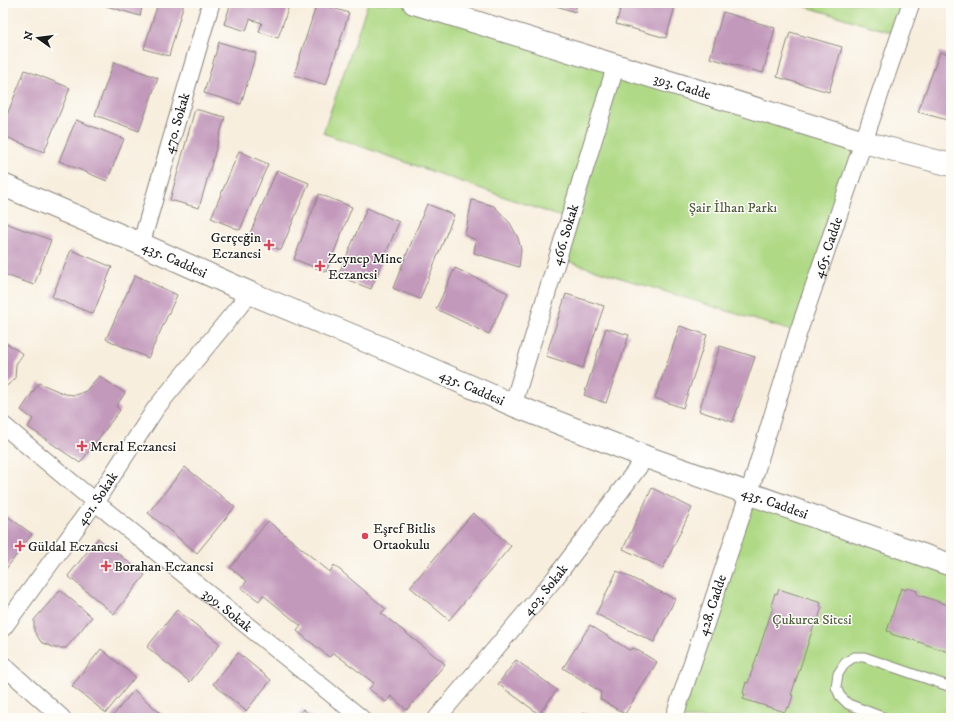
<svg xmlns="http://www.w3.org/2000/svg" width="954" height="721" viewBox="0 0 954 721" font-family="'IM FELL DW Pica',serif">
  <style>
    .green { fill: #afd985; stroke: #667a50 }
    .building { fill: #c298bb }
    .lines { fill: none; stroke-linecap: round; stroke-linejoin: round }
    .service-casing { stroke: #8a857d; stroke-width: 11 }
    .minor-casing { stroke: #8a857d; stroke-width: 19 }
    .tertiary-casing { stroke: #8a857d; stroke-width: 24 }
    .service { stroke: #fff; stroke-width: 9 }
    .minor { stroke: #fff; stroke-width: 17 }
    .tertiary { stroke: #fff; stroke-width: 22 }
    .poi-dot { fill: #d1495b; stroke: #fdfcf7; stroke-width: 1.5 }
    .labels { text-anchor: middle; stroke-width: 3; stroke-linejoin: round; paint-order: stroke }
    .street-label { font-size: 14px; fill: #1c1c1c; stroke: #fdfcf7 }
    .park-label { font-size: 14px; fill: #4f5e41; stroke: #fdfcf7 }
    .poi-label { font-size: 14px; fill: #1c1c1c; stroke: #fdfcf7; text-anchor: start }
  </style>
  <rect width="100%" height="100%" fill="#fdfcf7"/>
  <filter id="ink" filterUnits="userSpaceOnUse"><feTurbulence type="fractalNoise" baseFrequency=".025" numOctaves="2"/><feDisplacementMap in="SourceGraphic" scale="8" xChannelSelector="R" yChannelSelector="G"/><feConvolveMatrix kernelMatrix="1 2 1 2 8 2 1 2 1" color-interpolation-filters="sRGB"/></filter>
  <filter id="wash" filterUnits="userSpaceOnUse"><feTurbulence type="fractalNoise" baseFrequency=".012" numOctaves="4" result="noise"/><feDisplacementMap in="SourceGraphic" scale="16" xChannelSelector="R" yChannelSelector="G"/><feGaussianBlur stdDeviation="0.9" result="paint"/><feColorMatrix in="noise" values="0 0 0 0 0 0 0 0 0 0 0 0 0 0 0 0 0 1.4 0 .05"/><feComposite in="paint" operator="in"/></filter>
  <g filter="url(#wash)">
    <rect width="100%" height="100%" fill="#f8eede"/>
    <path class="green" d="M368 3H414L864 142 798 333 557 258 567 219 323 133Z
      M794 3H911L900 35Z
      M749 493 951 565V718H674Z"/>
    <g id="blocks">
      <path class="building" d="M101 3H143L140 16 100 4Z
        M158 3H184L169 56 144 49Z
        M231 3H290L278 38 259 32 262 23 250 19 246 31 224 24Z
        M317 3 349 13 326 85 294 75Z
        M547 3H577L575 12Z
        M622 3H676L666 38 616 24Z
        M723 12 775 28 763 73 710 58Z
        M790 32 842 47 829 92 777 77Z
        M219 42 256 53 241 104 204 93Z
        M940 52 951 55V121L918 112Z
        M114 62 158 78 139 131 95 115Z
        M25 70 70 88 44 152 3 136V125Z
        M195 109 225 117 199 208 170 200Z
        M76 120 124 139 107 181 59 161Z
        M239 151 268 164 240 230 211 218Z
        M277 170 309 183 281 250 249 236Z
        M319 194 352 207 326 272 294 259Z
        M472 200 494 206 510 223 518 238 521 250 519 267 474 253 476 240 465 235Z
        M427 204 454 215 420 299 393 288Z
        M367 208 399 222 371 289 338 276Z
        M3 222 51 240 34 285 3 274Z
        M71 250 112 267 93 314 52 297Z
        M455 268 508 293 489 334 436 309Z
        M135 275 177 295 148 358 106 339Z
        M566 294 604 306 583 368 546 356Z
        M680 326 707 335 683 408 655 398Z
        M606 328 629 335 606 403 584 395Z
        M3 341 23 354 16 364 15 379 3 389Z
        M720 346 755 357 733 422 699 411Z
        M99 376 125 393 116 406 120 410 80 463 28 427 33 419 21 410 39 383 65 394 76 395 86 391Z
        M185 467 235 507 197 553 148 513Z
        M652 488 692 508 663 568 623 549Z
        M3 513 32 534 3 573Z
        M473 513 511 546 449 620 410 587Z
        M268 521 330 572 334 565 386 609 381 613 445 664 407 710 391 696 386 702 369 689 374 683 334 653 329 657 297 631 301 626 263 595 259 601 241 588 247 581 230 568Z
        M98 538 145 575 114 614 68 576Z
        M617 571 675 599 654 642 596 614Z
        M901 588 906 590 907 588 917 591 916 594 951 606V653L904 637V638L891 634V632L887 631Z
        M779 589 821 603 820 606 822 607 817 622H815L791 695H793L789 708 787 707 785 712 743 699 745 694 743 693 746 682 748 683 773 607 771 606 775 593 777 594Z
        M60 590 92 617 66 648H55L41 642 34 631V620Z
        M177 610 220 644 190 682 147 647Z
        M590 625 629 650 634 648 657 662 625 714 600 699 601 692 563 668Z
        M101 649 135 677 106 713 72 686Z
        M238 653 271 680 246 711 213 684Z
        M516 660 557 690 539 714 498 684Z
        M134 690 166 718H111Z
        M303 709 313 718H296Z
        M584 712 594 718H581Z"/>
    </g>
  </g>
  <g filter="url(#ink)">
    <use href="#blocks" fill-opacity="0" stroke="#8a857d" stroke-width="1"/>
    <g class="lines">
      <defs>
        <path id="service" d="M885 718 848 704 840 696 836 687 838 674 845 663 854 657H864L951 687"/>
        <g id="minor">
          <path id="s1" d="M141 244 211 3"/>
          <path id="s2" d="M513 405 616 65"/>
          <path id="s3" d="M3 425 95 502 361 718"/>
          <path id="s4" d="M3 628 95 502 156 408 250 293"/>
          <path d="M3 665 62 718"/>
          <path id="s5" d="M437 718 555 578 646 457"/>
          <path id="s6" d="M674 718 749 493 798 333 911 3"/>
        </g>
        <g id="tertiary">
          <path id="s7" d="M414 3 864 142 951 165"/>
          <path id="s8" d="M3 185 141 244 250 293 385 349 513 405 646 457 951 565"/>
        </g>
      </defs>
      <use href="#service" class="service-casing"/>
      <use href="#minor" class="minor-casing"/>
      <use href="#tertiary" class="tertiary-casing"/>
      <use href="#service" class="service"/>
      <use href="#minor" class="minor"/>
      <use href="#tertiary" class="tertiary"/>
    </g>
  </g>
  <g class="poi-dot">
    <path d="M267 239h4v4h4v4h-4v4h-4v-4h-4v-4h4z"/>
    <path d="M318 260h4v4h4v4h-4v4h-4v-4h-4v-4h4z"/>
    <path d="M80 440h4v4h4v4h-4v4h-4v-4h-4v-4h4z"/>
    <circle cx="365" cy="536" r="4"/>
    <path d="M18 540h4v4h4v4h-4v4h-4v-4h-4v-4h4z"/>
    <path d="M104 560h4v4h4v4h-4v4h-4v-4h-4v-4h4z"/>
  </g>
  <g class="labels">
    <g class="street-label">
      <text dy="5" stroke="none"><textPath href="#s7" startOffset="281">393. Cadde</textPath></text>
      <text dy="5" stroke="none"><textPath href="#s1" startOffset="126">470. Sokak</textPath></text>
      <text dy="5" stroke="none"><textPath href="#s2" startOffset="178">466. Sokak</textPath></text>
      <text dy="5" stroke="none"><textPath href="#s6" startOffset="495">465. Cadde</textPath></text>
      <text dy="5" stroke="none"><textPath href="#s8" startOffset="187">435. Caddesi</textPath></text>
      <text dy="5" stroke="none"><textPath href="#s8" startOffset="511">435. Caddesi</textPath></text>
      <text dy="5" stroke="none"><textPath href="#s4" startOffset="160">401. Sokak</textPath></text>
      <text dy="5" stroke="none"><textPath href="#s8" startOffset="835">435. Caddesi</textPath></text>
      <text dy="5" stroke="none"><textPath href="#s5" startOffset="168">403. Sokak</textPath></text>
      <text dy="5" stroke="none"><textPath href="#s6" startOffset="119">428. Cadde</textPath></text>
      <text dy="5" stroke="none"><textPath href="#s3" startOffset="291">399. Sokak</textPath></text>
    </g>
    <g class="park-label">
      <text x="733" y="212">Şair İlhan Parkı</text>
      <text x="812" y="624">Çukurca Sitesi</text>
    </g>
    <g class="poi-label">
      <text x="261" y="242" text-anchor="end">Gerçeğin<tspan x="261" dy="16">Eczanesi</tspan></text>
      <text x="328" y="263">Zeynep Mine<tspan x="328" dy="16">Eczanesi</tspan></text>
      <text x="90" y="451">Meral Eczanesi</text>
      <text x="373" y="533">Eşref Bitlis<tspan x="373" dy="16">Ortaokulu</tspan></text>
      <text x="28" y="551">Güldal Eczanesi</text>
      <text x="114" y="571">Borahan Eczanesi</text>
    </g>
  </g>
  <rect width="954" height="721" fill="none" stroke="#fdfcf7" stroke-width="16"/>
  <g transform="translate(38 38) rotate(284)" stroke="#fdfcf7" stroke-width="3" paint-order="stroke">
  <path d="M0-3L7 15L0 10L-7 15Z" fill="#1c1c1c"/>
  <text y="-6" font-size="11" font-weight="bold" text-anchor="middle" fill="#1c1c1c">N</text>
  </g>
</svg>
